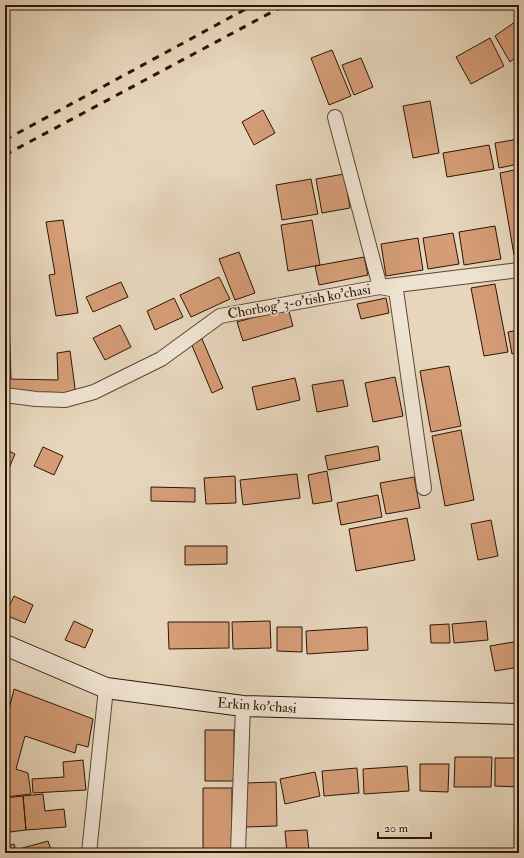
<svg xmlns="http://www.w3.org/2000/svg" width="524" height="858" viewBox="0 0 524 858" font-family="'IM FELL Double Pica',serif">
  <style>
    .building { fill: #d59d77; stroke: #2d1504 }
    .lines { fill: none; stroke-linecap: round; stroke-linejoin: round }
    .minor-casing { stroke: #5c4532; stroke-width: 16 }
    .secondary-casing { stroke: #2d1504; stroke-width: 22 }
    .minor { stroke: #efe4d3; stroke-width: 14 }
    .secondary { stroke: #efe4d3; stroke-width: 20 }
    .rail { stroke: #2d1504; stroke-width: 3; stroke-dasharray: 7 7; stroke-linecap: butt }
    .labels { text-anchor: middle; stroke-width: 3; stroke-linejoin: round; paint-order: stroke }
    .street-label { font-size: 14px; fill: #2d1504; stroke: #efe4d3 }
  </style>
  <rect width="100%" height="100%" fill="#e7d6bc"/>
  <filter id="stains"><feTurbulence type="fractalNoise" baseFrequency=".005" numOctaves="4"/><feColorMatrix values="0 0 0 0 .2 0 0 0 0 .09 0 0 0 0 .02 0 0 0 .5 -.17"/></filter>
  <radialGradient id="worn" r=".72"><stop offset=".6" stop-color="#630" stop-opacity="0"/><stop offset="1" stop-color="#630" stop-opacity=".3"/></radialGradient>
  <path class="building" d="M519 19V55L510 62 495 36Z
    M490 38 504 66 471 84 456 57Z
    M332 50 351 96 329 105 311 58Z
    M361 58 373 87 354 95 342 65Z
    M430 101 439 153 413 158 403 106Z
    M263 110 275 133 254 145 242 122Z
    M519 139V164L499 168 495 143Z
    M489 145 494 169 447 177 443 153Z
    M519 169V254L514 255 500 173Z
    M344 174 350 208 322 213 316 179Z
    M311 179 318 214 282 220 276 185Z
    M63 220 78 313 56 316 49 275 55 274 46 222Z
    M312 220 320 265 288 271 281 225Z
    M495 226 501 259 464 265 459 232Z
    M453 233 459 264 428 269 423 238Z
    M418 238 423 270 386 276 381 244Z
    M239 252 255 293 235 300 219 259Z
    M364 257 368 275 319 285 315 266Z
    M219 277 230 299 191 317 180 295Z
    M121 282 128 297 93 312 86 297Z
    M495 284 508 352 484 356 471 288Z
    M174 298 183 317 155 330 147 311Z
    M386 298 389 313 361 319 357 304Z
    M288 308 293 326 243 341 237 322Z
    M5 320H9L11 378 5 379Z
    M120 325 131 347 105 360 93 338Z
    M519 330V352L512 354 508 332Z
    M202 339 223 388 212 393 191 343Z
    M70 351 75 388 71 394 9 393V379L58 380 57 353Z
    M449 366 461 426 431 432 420 371Z
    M395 377 403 416 373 422 365 383Z
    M295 378 300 400 257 410 252 387Z
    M343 380 348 406 317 412 312 385Z
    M461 430 474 500 445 506 432 436Z
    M378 446 380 460 328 470 325 456Z
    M43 447 63 456 54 475 34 466Z
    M5 449 15 454 7 473 5 472Z
    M327 471 332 501 313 504 308 475Z
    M297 474 300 498 243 505 240 480Z
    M235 476 236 503 206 504 204 478Z
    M414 477 420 508 386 514 380 483Z
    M151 487 195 488V502L151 501Z
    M378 495 382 517 341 525 337 503Z
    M407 518 415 560 356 571 349 529Z
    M491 520 498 556 478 560 471 524Z
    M185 546H227V564L185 565Z
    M14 596 33 605 25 623 5 615Z
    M74 621 93 630 85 648 65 640Z
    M270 621 271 648 233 649 232 622Z
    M486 621 488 640 454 643 452 624Z
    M168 622H229V648L169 649Z
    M449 624 450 643H431L430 625Z
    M277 627H302V652L277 651Z
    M367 627 368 650 307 654 306 631Z
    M519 641V667L495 671 490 646Z
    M14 689 93 719 88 747 77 744 75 753 25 736 16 769 28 773 31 794 5 797V726Z
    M205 730H234V781H205Z
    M455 757H492L491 787H454Z
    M495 758H519V787L495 786Z
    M83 760 86 790 33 793 32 779 64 777 63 762Z
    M420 764H449L448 792 420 791Z
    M407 766 409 791 364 794 363 769Z
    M357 768 359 793 324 796 322 771Z
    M315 772 320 796 285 804 280 779Z
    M276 782 277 826 246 827 245 783Z
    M203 788H232V853H203Z
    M43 794 45 811 64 809 66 827 26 830 23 796Z
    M23 796 26 830 10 832 9 820 5 821V798Z
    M307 830 309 851 287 853 285 831Z
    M48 841 52 853H21L19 849Z
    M14 844 17 853H5V847Z"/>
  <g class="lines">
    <defs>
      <path id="minor" d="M335 117 380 287 396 290 424 488
        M5 395 36 399 65 400 94 392 161 359 220 316 380 287 519 270
        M89 853 106 688
        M238 853 243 706"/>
      <path id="secondary" d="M5 645 106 688 243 706 519 714"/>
    </defs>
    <use href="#minor" class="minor-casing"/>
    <use href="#secondary" class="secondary-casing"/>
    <use href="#minor" class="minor"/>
    <use href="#secondary" class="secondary"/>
    <path class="rail" d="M5 140 253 5
      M5 155 285 5"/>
  </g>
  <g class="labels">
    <g class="street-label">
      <text transform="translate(299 301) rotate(-10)" y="5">Chorbog' 3-o'tish ko'chasi</text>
      <text transform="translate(257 705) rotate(4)" y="5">Erkin ko'chasi</text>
    </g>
  </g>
  <rect width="524" height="858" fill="none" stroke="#e7d6bc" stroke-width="20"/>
  <rect x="6" y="6" width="512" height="846" fill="none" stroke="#2d1504" stroke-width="2"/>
  <rect x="10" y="10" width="504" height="838" fill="none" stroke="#2d1504"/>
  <path d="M378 832v6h53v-6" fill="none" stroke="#2d1504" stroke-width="2"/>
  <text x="384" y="832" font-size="12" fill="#2d1504" stroke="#efe4d3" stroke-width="3" paint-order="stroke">20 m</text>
  <rect width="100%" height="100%" filter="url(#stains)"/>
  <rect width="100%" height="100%" fill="url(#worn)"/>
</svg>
